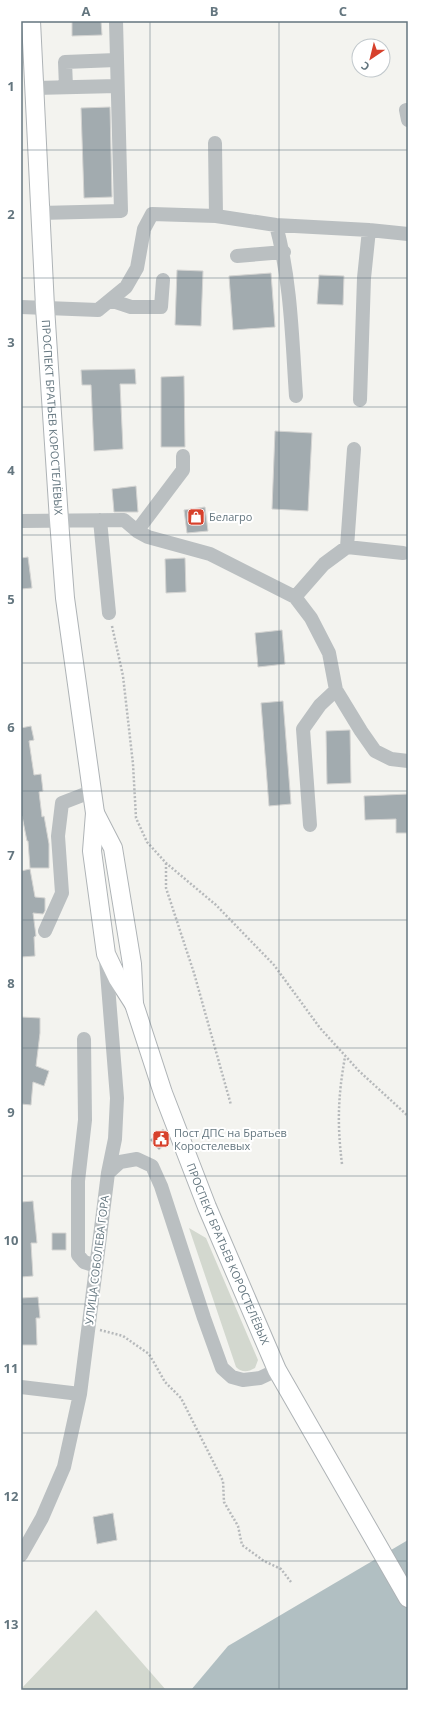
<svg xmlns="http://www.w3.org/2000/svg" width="429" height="1711" viewBox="0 0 429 1711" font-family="'Open Sans',sans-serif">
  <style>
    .green { fill: #d3d8cf }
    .water { fill: #b1bfc2 }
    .building { fill: #a2abaf; stroke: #d4d4d2 }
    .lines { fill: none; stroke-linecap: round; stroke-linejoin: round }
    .major-casing { stroke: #aeb3b6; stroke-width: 20 }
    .path { stroke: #b6b9bb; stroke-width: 2.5; stroke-dasharray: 2 2; stroke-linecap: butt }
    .minor { stroke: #babfc1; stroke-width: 14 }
    .major { stroke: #fff; stroke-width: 18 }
    .grid { fill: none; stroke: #64767f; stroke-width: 1; stroke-opacity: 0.55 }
    .labels { text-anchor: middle; stroke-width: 4; stroke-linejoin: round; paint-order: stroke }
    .street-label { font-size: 11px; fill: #64767f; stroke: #fff }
    .poi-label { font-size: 11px; fill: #64767f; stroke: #fff; text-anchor: start }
    .neatline { fill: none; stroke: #64767f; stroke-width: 1.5 }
    .grid-label { font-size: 13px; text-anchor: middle; font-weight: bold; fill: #64767f }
  </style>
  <rect width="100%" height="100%" fill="#f3f3ef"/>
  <path class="green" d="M189 1228 206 1238 258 1360 255 1368C248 1372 242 1373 236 1367Z
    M96 1610 166 1690H21V1689Z"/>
  <path class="water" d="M408 1540V1690H191L228 1646Z"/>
  <path class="building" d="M72 21H101L102 35 72 36Z
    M110 107 112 197 84 198 81 108Z
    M177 270 203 271 201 326 175 325Z
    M271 273 275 327 233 330 229 276Z
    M319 275 344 276 343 305 317 304Z
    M135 369 136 384H120L123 449 94 451 91 385H82L81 370Z
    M184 376 185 447H161V377Z
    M275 431 312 433 308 511 272 509Z
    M136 486 138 512H114L112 489Z
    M205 507 208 531 187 533 184 510Z
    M28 557 32 588 21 589V558Z
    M185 558 186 592 166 593 165 559Z
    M282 630 285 664 258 667 255 633Z
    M283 701 291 804 269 806 261 703Z
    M31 726 34 740 29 741 34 775 41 774 43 791 39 792 42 817 44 816 49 844V868H30L28 841H27L22 816H21V728Z
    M350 730 351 783 327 784 326 731Z
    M408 794V833H396V819L365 820 364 796Z
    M30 869 35 897 45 898V911L43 914 33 913 36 936 34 937 35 956 21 957V871Z
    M21 1017 40 1018V1033L36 1066 49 1071 44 1086 33 1082 31 1105 21 1104Z
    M163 1129 167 1133 170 1140 159 1150 150 1140Z
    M33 1201 37 1243H31L33 1276 21 1277V1202Z
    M52 1233H66V1250H52Z
    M38 1297 40 1318H36L37 1345H21V1298Z
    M113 1513 117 1540 97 1544 93 1517Z"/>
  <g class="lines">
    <defs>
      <g id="major">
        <path id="s1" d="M31 21 45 307 59 520 65 598 95 813 92 851 106 954 118 979 134 1004"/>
        <path id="s2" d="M95 813 113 848 132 964 134 1004 163 1093 207 1207 277 1370 408 1598"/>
      </g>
    </defs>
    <use href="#major" class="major-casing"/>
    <path class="path" d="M112 626 123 676 133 764 136 818 147 842 166 863 216 905 274 965 320 1028 359 1071 408 1116
      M166 863V888L194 973 231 1105
      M342 1164C337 1124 338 1096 345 1057
      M100 1330 123 1336 149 1354 165 1382 181 1398 223 1481 224 1502 238 1526 242 1545 264 1561 281 1569 291 1582"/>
    <path class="minor" d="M66 87 65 62 116 60
      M35 88 117 86
      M406 110 408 120
      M215 143 216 216
      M40 213 121 211 116 21
      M276 225C291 281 292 338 296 396
      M237 256 284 252
      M110 300 131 307H161L163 280
      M21 307 98 310 126 287 137 268 144 229 152 214 216 216 276 225 369 230 408 234
      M360 400 364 278 369 230
      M100 520 109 613
      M21 521 124 520 137 531 148 537 210 554 295 597 311 618 329 653 336 690 361 731 375 751 391 759 408 761
      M137 531 183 470V456
      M347 547 403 553
      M295 597 324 564 347 547 354 449
      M310 825 303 729 320 705 336 690
      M45 931 62 893 58 836 62 803 93 791
      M84 1039 85 1120 78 1181V1255L84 1262 96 1266
      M108 1173 120 1162 137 1159 152 1166 161 1186 204 1318 222 1368 232 1377 243 1380 260 1378 277 1370
      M21 1387 80 1394
      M21 1555 42 1518 64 1467 80 1394 108 1173 115 1139 117 1098 106 960"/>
    <use href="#major" class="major"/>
  </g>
  <path class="grid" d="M150 21V1690M279 21V1690M21 150H408M21 278H408M21 407H408M21 535H408M21 663H408M21 791H408M21 920H408M21 1048H408M21 1176H408M21 1304H408M21 1433H408M21 1561H408"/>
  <defs>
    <symbol id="shop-square" viewBox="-11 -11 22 22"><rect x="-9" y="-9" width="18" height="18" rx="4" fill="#d7412c" stroke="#fff"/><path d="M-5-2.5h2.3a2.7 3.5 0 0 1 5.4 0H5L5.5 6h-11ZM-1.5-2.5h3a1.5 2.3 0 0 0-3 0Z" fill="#fff"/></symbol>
    <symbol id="civic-square" viewBox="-11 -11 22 22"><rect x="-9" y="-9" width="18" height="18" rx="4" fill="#d7412c" stroke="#fff"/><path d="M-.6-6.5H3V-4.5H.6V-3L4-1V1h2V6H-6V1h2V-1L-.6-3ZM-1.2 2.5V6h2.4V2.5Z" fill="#fff"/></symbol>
  </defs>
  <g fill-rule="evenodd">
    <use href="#shop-square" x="186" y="507" width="20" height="20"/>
    <use href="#civic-square" x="151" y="1129" width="20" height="20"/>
  </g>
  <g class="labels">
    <g class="street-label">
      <text dy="4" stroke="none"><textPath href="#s1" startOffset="397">ПРОСПЕКТ БРАТЬЕВ КОРОСТЕЛЁВЫХ</textPath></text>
      <text dy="4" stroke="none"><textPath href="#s2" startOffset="464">ПРОСПЕКТ БРАТЬЕВ КОРОСТЕЛЁВЫХ</textPath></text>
      <text transform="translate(97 1260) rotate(-83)" y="4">УЛИЦА СОБОЛЕВА ГОРА</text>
    </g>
    <g class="poi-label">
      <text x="209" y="521">Белагро</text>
      <text x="174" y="1137">Пост ДПС на Братьев<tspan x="174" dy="13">Коростелевых</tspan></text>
    </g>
  </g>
  <rect width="429" height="1711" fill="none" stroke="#ffffff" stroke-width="44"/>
  <g transform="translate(371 58) rotate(215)"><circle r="19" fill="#ffffff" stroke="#c1c8cc"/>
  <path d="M0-3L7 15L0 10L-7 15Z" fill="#d7412c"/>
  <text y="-6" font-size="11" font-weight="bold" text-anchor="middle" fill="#64767f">С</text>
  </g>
  <rect x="22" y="22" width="385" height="1667" class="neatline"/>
  <g class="grid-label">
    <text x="86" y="16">A</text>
    <text x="214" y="16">B</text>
    <text x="343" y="16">C</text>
    <text x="11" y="91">1</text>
    <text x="11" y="219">2</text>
    <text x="11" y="347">3</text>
    <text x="11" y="475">4</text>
    <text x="11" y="604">5</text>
    <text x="11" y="732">6</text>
    <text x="11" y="860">7</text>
    <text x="11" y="988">8</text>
    <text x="11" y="1117">9</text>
    <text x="11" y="1245">10</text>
    <text x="11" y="1373">11</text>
    <text x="11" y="1501">12</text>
    <text x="11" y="1629">13</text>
  </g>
</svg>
